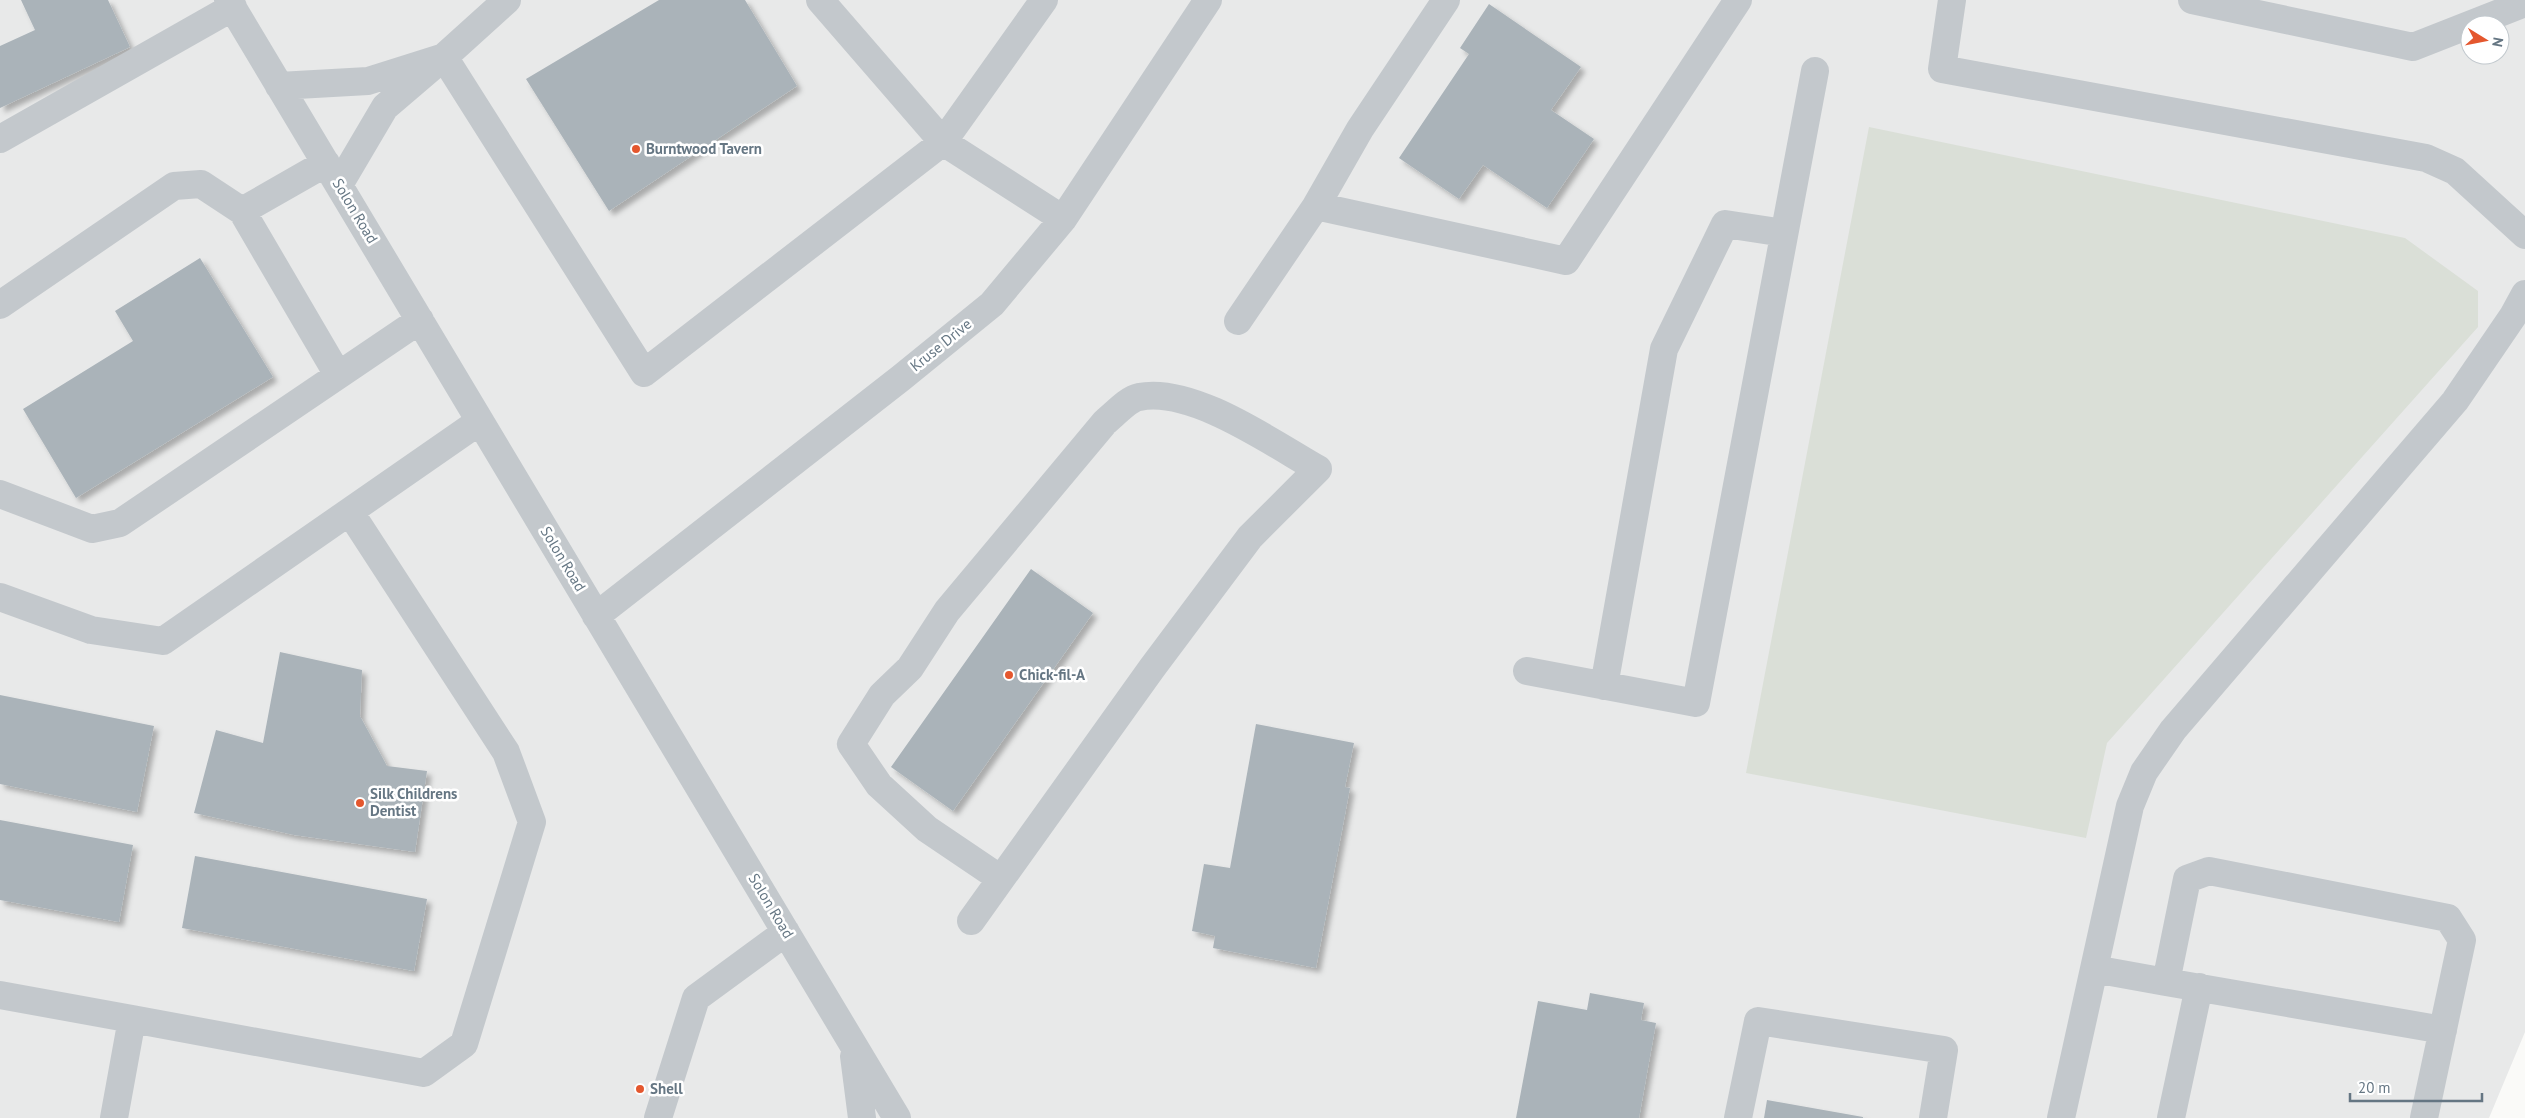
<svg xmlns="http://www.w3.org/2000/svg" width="2525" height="1118" viewBox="0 0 2525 1118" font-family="'PT Sans',sans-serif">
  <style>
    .built { fill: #e8e9e9; fill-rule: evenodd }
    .green { fill: #dadfd7 }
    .building { fill: #aab3b9; filter: url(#shadow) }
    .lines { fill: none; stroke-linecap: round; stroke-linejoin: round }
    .minor { stroke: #c3c8cc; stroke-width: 28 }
    .poi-dot { fill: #e4572e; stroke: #fff; stroke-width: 2 }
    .labels { text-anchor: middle; stroke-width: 5; stroke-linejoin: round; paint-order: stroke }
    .poi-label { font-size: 15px; font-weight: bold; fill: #657683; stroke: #fff; text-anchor: start }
    .street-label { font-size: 15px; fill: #657683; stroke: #fff }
  </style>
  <defs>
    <filter id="shadow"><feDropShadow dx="4.5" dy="4.5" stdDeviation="2.5" flood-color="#0004"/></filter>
  </defs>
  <rect width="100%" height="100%" fill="#fafaf8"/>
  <path class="built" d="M0 0H2525V1032L2489 1118H0ZM2470 25H2500V55H2470Z"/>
  <path class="green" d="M1869 127 2405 238 2478 291V327L2107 743 2086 838 1746 773Z"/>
  <path class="building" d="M21 0H108L130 47 0 108V46L35 30Z
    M659 0H745L797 86 609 211 526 79Z
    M1489 4 1581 67 1551 110 1594 139 1547 208 1483 165 1459 199 1399 158 1469 54 1460 48Z
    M200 258 273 377 76 498 23 409 133 341 115 311Z
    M1031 569 1093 613 953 811 891 767Z
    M280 652 362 670 360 716 387 766 427 771 415 852 294 835 194 813 216 730 263 743Z
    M0 695 154 726 137 812 0 784Z
    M1256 724 1354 743 1345 787 1350 788 1316 968 1213 948 1215 936 1192 931 1204 864 1230 868Z
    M0 820 133 845 119 922 0 900Z
    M195 856 427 899 414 971 182 928Z
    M1590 993 1644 1003 1641 1020 1656 1023 1639 1118H1516L1538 1001 1587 1010Z
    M1767 1100 1863 1117V1118H1764Z"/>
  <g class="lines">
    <path class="minor" d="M228 0 897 1118
      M507 0 444 57 644 373 943 142 1044 0
      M820 0 943 142 1063 219
      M1952 0 1942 69 2426 158 2455 171 2525 235
      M2192 0 2413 47 2525 3
      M279 86 368 81 444 57
      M0 139 233 7
      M339 185 385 107 433 66
      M1316 206 1360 129 1446 0
      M242 211 338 375
      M0 305 174 186 201 184 242 211 326 163
      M1238 321 1316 206 1566 261 1738 0
      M0 494 92 529 120 523 420 320
      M0 597 91 630 163 641 480 421
      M596 616 901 378 992 304 1063 219 1208 0
      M1527 671 1696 703 1815 71
      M1604 686 1664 349 1725 224 1784 233
      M971 921 1152 668 1250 537 1318 469C1272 443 1192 386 1139 397 1128 399 1114 415 1105 422L947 611 910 668 882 695 851 744 879 785 927 829 1001 879
      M2094 969 2166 982 2187 879 2209 871 2448 918 2462 940 2424 1118
      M2166 982 2443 1030
      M0 995 132 1019
      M854 1056 862 1118
      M114 1118 132 1019 424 1073 464 1044 532 822 506 752 350 512
      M658 1118 696 998 786 932
      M1738 1118 1758 1021 1944 1050 1933 1118
      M2061 1118 2130 806 2144 772 2173 730 2455 401 2513 316 2525 294
      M2171 1118 2199 987"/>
  </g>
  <g class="poi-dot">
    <circle cx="636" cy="149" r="5"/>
    <circle cx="1009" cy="675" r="5"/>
    <circle cx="360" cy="803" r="5"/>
    <circle cx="640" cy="1089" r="5"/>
  </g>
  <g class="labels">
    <g class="poi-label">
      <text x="646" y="154">Burntwood Tavern</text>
      <text x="1019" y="680">Chick-fil-A</text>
      <text x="370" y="799">Silk Childrens<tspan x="370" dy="17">Dentist</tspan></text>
      <text x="650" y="1094">Shell</text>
    </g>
    <g class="street-label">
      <text transform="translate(355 211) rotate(59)" y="5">Solon Road</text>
      <text transform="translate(941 345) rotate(-39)" y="5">Kruse Drive</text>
      <text transform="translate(563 559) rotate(59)" y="5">Solon Road</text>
      <text transform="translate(771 906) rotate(59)" y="5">Solon Road</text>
    </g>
  </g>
  <g transform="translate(2485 40) rotate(100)"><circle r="24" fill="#ffffff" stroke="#c1c8cd"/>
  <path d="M0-4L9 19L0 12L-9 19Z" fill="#e4572e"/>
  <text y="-8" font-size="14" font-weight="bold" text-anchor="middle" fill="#657683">N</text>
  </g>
  <path d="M2350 1093v8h132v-8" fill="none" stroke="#657683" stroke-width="2.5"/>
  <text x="2358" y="1093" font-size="15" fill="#657683" stroke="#ffffff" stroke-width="4" paint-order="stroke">20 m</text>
</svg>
